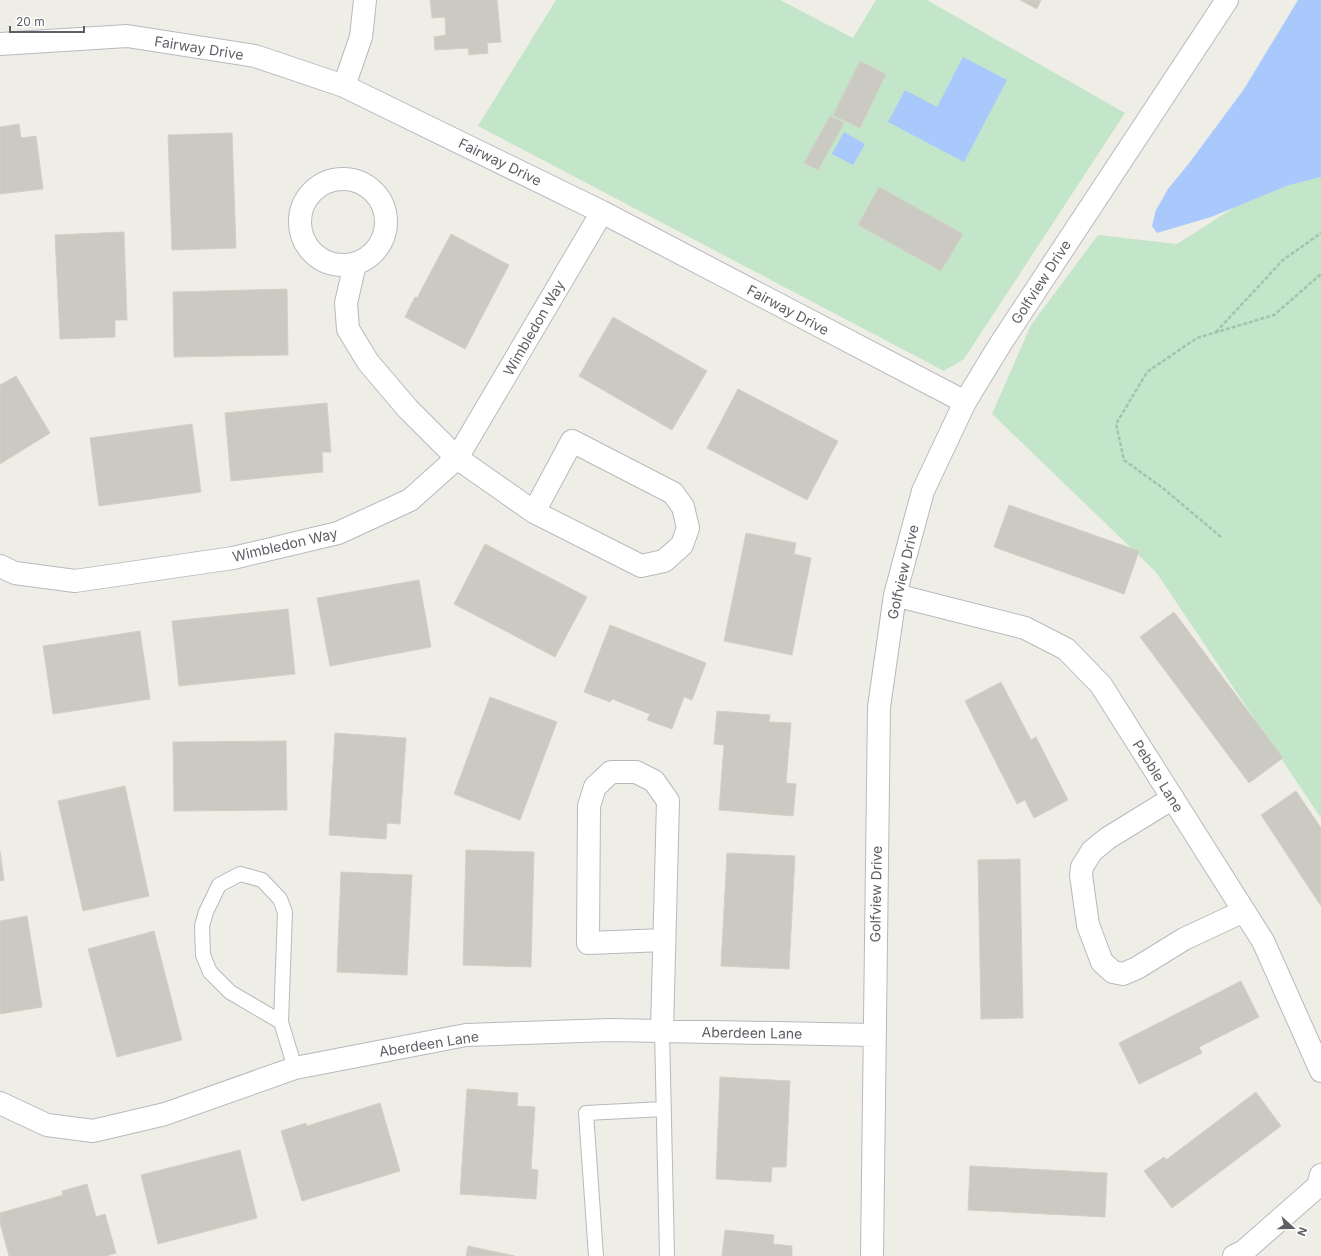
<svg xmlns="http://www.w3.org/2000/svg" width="1321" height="1256" viewBox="0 0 1321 1256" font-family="Inter,sans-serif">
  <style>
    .green { fill: #c3e5c9 }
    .water { fill: #a9c9fc }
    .building { fill: #cac9c2; stroke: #d3d1c4 }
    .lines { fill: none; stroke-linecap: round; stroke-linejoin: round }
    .lane-casing { stroke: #b8b9bf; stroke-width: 16 }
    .street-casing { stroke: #b8b9bf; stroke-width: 24 }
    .path { stroke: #9dc6b0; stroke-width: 2.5; stroke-dasharray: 4 2; stroke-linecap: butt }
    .lane { stroke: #fff; stroke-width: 14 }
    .street { stroke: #fff; stroke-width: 22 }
    .labels { text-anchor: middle; stroke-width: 4; stroke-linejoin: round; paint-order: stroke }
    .street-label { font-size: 14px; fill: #5d5f65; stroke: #fff }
  </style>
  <rect width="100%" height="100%" fill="#efeee6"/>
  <path class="green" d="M556 0H780L853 38 876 0H927L1125 113 964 359 944 371 478 126Z
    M1321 165V818L1156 572 992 414 1031 325 1098 235 1177 244 1266 187Z"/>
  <path class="water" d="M1298 0H1321V177L1289 185 1211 217 1157 233 1152 226 1156 210 1168 189 1190 162 1244 89Z
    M963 57 1007 80 964 162 888 122 905 90 937 107Z
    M844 132 865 144 853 165 832 154Z"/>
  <path class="building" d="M430 0H497L501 42 487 43 488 53 469 55 468 48 435 50 434 37 446 35 445 17 432 18Z
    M1020 0H1041L1037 9Z
    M860 61 886 74 860 128 833 115Z
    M830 116 844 123 818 170 804 163Z
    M19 124 21 138 36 136 43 189 0 194V127Z
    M232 133 236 248 172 250 168 135Z
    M879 187 963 234 941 271 858 225Z
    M124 232 127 320H115V337L60 339 55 235Z
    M451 234 509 265 465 349 405 317 415 297 417 298Z
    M287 289 288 355 174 357 173 292Z
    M613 317 707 371 672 430 579 376Z
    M16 376 50 433 0 464V385Z
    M738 389 838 441 807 500 707 448Z
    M327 403 331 452H322L323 472 231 481 225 413Z
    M192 424 201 492 99 506 90 438Z
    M1009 505 1139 551 1124 594 994 547Z
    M746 533 796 543 794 554 811 558 792 655 724 641Z
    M485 544 587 597 555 657 454 604Z
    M419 580 431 647 330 666 317 598Z
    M288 609 295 674 179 686 172 621Z
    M1174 612 1283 758 1249 783 1140 637Z
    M610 625 706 663 692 700 684 697 672 729 647 720 650 714 612 699 610 702 584 692Z
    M140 631 150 699 53 714 43 646Z
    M1001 682 1031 740 1036 737 1068 800 1034 818 1025 800 1017 804 965 701Z
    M490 697 557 722 520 820 454 794Z
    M717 711 770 715 769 722 791 723 786 783 796 784 793 816 719 810 724 745 714 744Z
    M335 733 406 738 400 824 387 823 386 839 329 835Z
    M286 741 287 810 174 811 173 742Z
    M125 786 149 896 83 911 58 801Z
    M1296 791 1321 828V906L1261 815Z
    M466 850 534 852 531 967 463 965Z
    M0 851 4 880 0 881Z
    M727 853 795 856 789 969 721 966Z
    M1020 859 1023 1018 981 1019 978 860Z
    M341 872 412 875 407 975 337 972Z
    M27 916 42 1007 0 1014V921Z
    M154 931 182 1040 117 1057 88 949Z
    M1241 981 1259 1017 1199 1047 1202 1053 1139 1084 1119 1043Z
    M720 1077 790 1081 786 1167H772L771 1182 716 1179Z
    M467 1089 518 1093 517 1106 535 1107 531 1169 538 1170 536 1199 460 1194Z
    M1256 1092 1281 1126 1172 1208 1144 1171 1164 1157 1166 1160Z
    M380 1103 400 1171 302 1201 281 1131 306 1123 307 1126Z
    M240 1150 257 1218 158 1244 141 1175Z
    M970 1166 1107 1173 1105 1217 968 1210Z
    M87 1184 96 1217 105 1214 116 1253 106 1256H9L0 1223V1213L63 1195 62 1191Z
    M725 1230 774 1235 773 1244 792 1246V1256H722Z
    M468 1246 515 1256H466Z"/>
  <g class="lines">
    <defs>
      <path id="lane" d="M240 874 262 880 280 899 285 912 281 1022 230 992 210 972 203 955 202 926 206 912 219 885Z
        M281 1022 295 1068
        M662 1031 667 1256
        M596 1256 586 1113 664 1109"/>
      <path id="street" d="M0 44 127 36 255 56 344 86 602 212 965 402
        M344 86 361 37 365 0
        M300 222a43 43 0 1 1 86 0a43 43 0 1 1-86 0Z
        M355 264 346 303 348 329 368 362 408 409 457 458 534 512 641 566 664 561 682 545 688 528 683 507 673 493 572 441 534 512
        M0 566 15 573 75 581 233 558 338 533 410 500 457 458 602 212
        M895 595 1025 628 1066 649 1101 685 1263 941 1321 1071
        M1173 798 1108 838 1092 851 1082 867 1081 875 1088 925 1102 962 1113 972 1123 974 1137 968 1184 939 1244 911
        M662 1031 668 801 654 781 636 772H611L595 787 589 806 588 943 664 940
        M0 1103 47 1125 93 1131 165 1114 295 1068 466 1035 611 1030 874 1035
        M872 1256 879 707 895 595 923 491 965 402 1001 343 1227 0
        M1234 1256 1244 1251 1318 1186 1321 1175"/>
    </defs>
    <use href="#lane" class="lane-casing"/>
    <use href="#street" class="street-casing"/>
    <path class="path" d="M1216 332 1283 260 1321 233
      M1221 537 1164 489 1124 460 1116 424 1147 372 1197 338 1274 315 1321 274"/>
    <use href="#lane" class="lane"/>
    <use href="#street" class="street"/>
  </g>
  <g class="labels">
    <g class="street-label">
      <text transform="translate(199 48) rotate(9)" y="5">Fairway Drive</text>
      <text transform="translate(500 162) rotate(26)" y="5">Fairway Drive</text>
      <text transform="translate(1041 282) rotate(-57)" y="5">Golfview Drive</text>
      <text transform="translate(788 310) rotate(28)" y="5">Fairway Drive</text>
      <text transform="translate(534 328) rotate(-60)" y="5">Wimbledon Way</text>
      <text transform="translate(285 545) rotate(-13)" y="5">Wimbledon Way</text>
      <text transform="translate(903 572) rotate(-77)" y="5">Golfview Drive</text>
      <text transform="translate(1158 776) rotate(58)" y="5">Pebble Lane</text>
      <text transform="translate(876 894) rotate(-89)" y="5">Golfview Drive</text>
      <text transform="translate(752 1033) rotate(1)" y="5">Aberdeen Lane</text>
      <text transform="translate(429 1044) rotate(-9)" y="5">Aberdeen Lane</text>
    </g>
  </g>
  <g transform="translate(1293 1228) rotate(111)" stroke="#ffffff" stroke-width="3" paint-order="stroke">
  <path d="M0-3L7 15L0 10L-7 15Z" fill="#5d5f65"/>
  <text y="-6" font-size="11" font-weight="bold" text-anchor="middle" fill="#5d5f65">N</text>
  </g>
  <path d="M10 26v6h74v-6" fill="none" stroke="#5d5f65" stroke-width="2"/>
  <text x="16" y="26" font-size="12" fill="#5d5f65" stroke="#ffffff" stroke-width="3" paint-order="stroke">20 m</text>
</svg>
